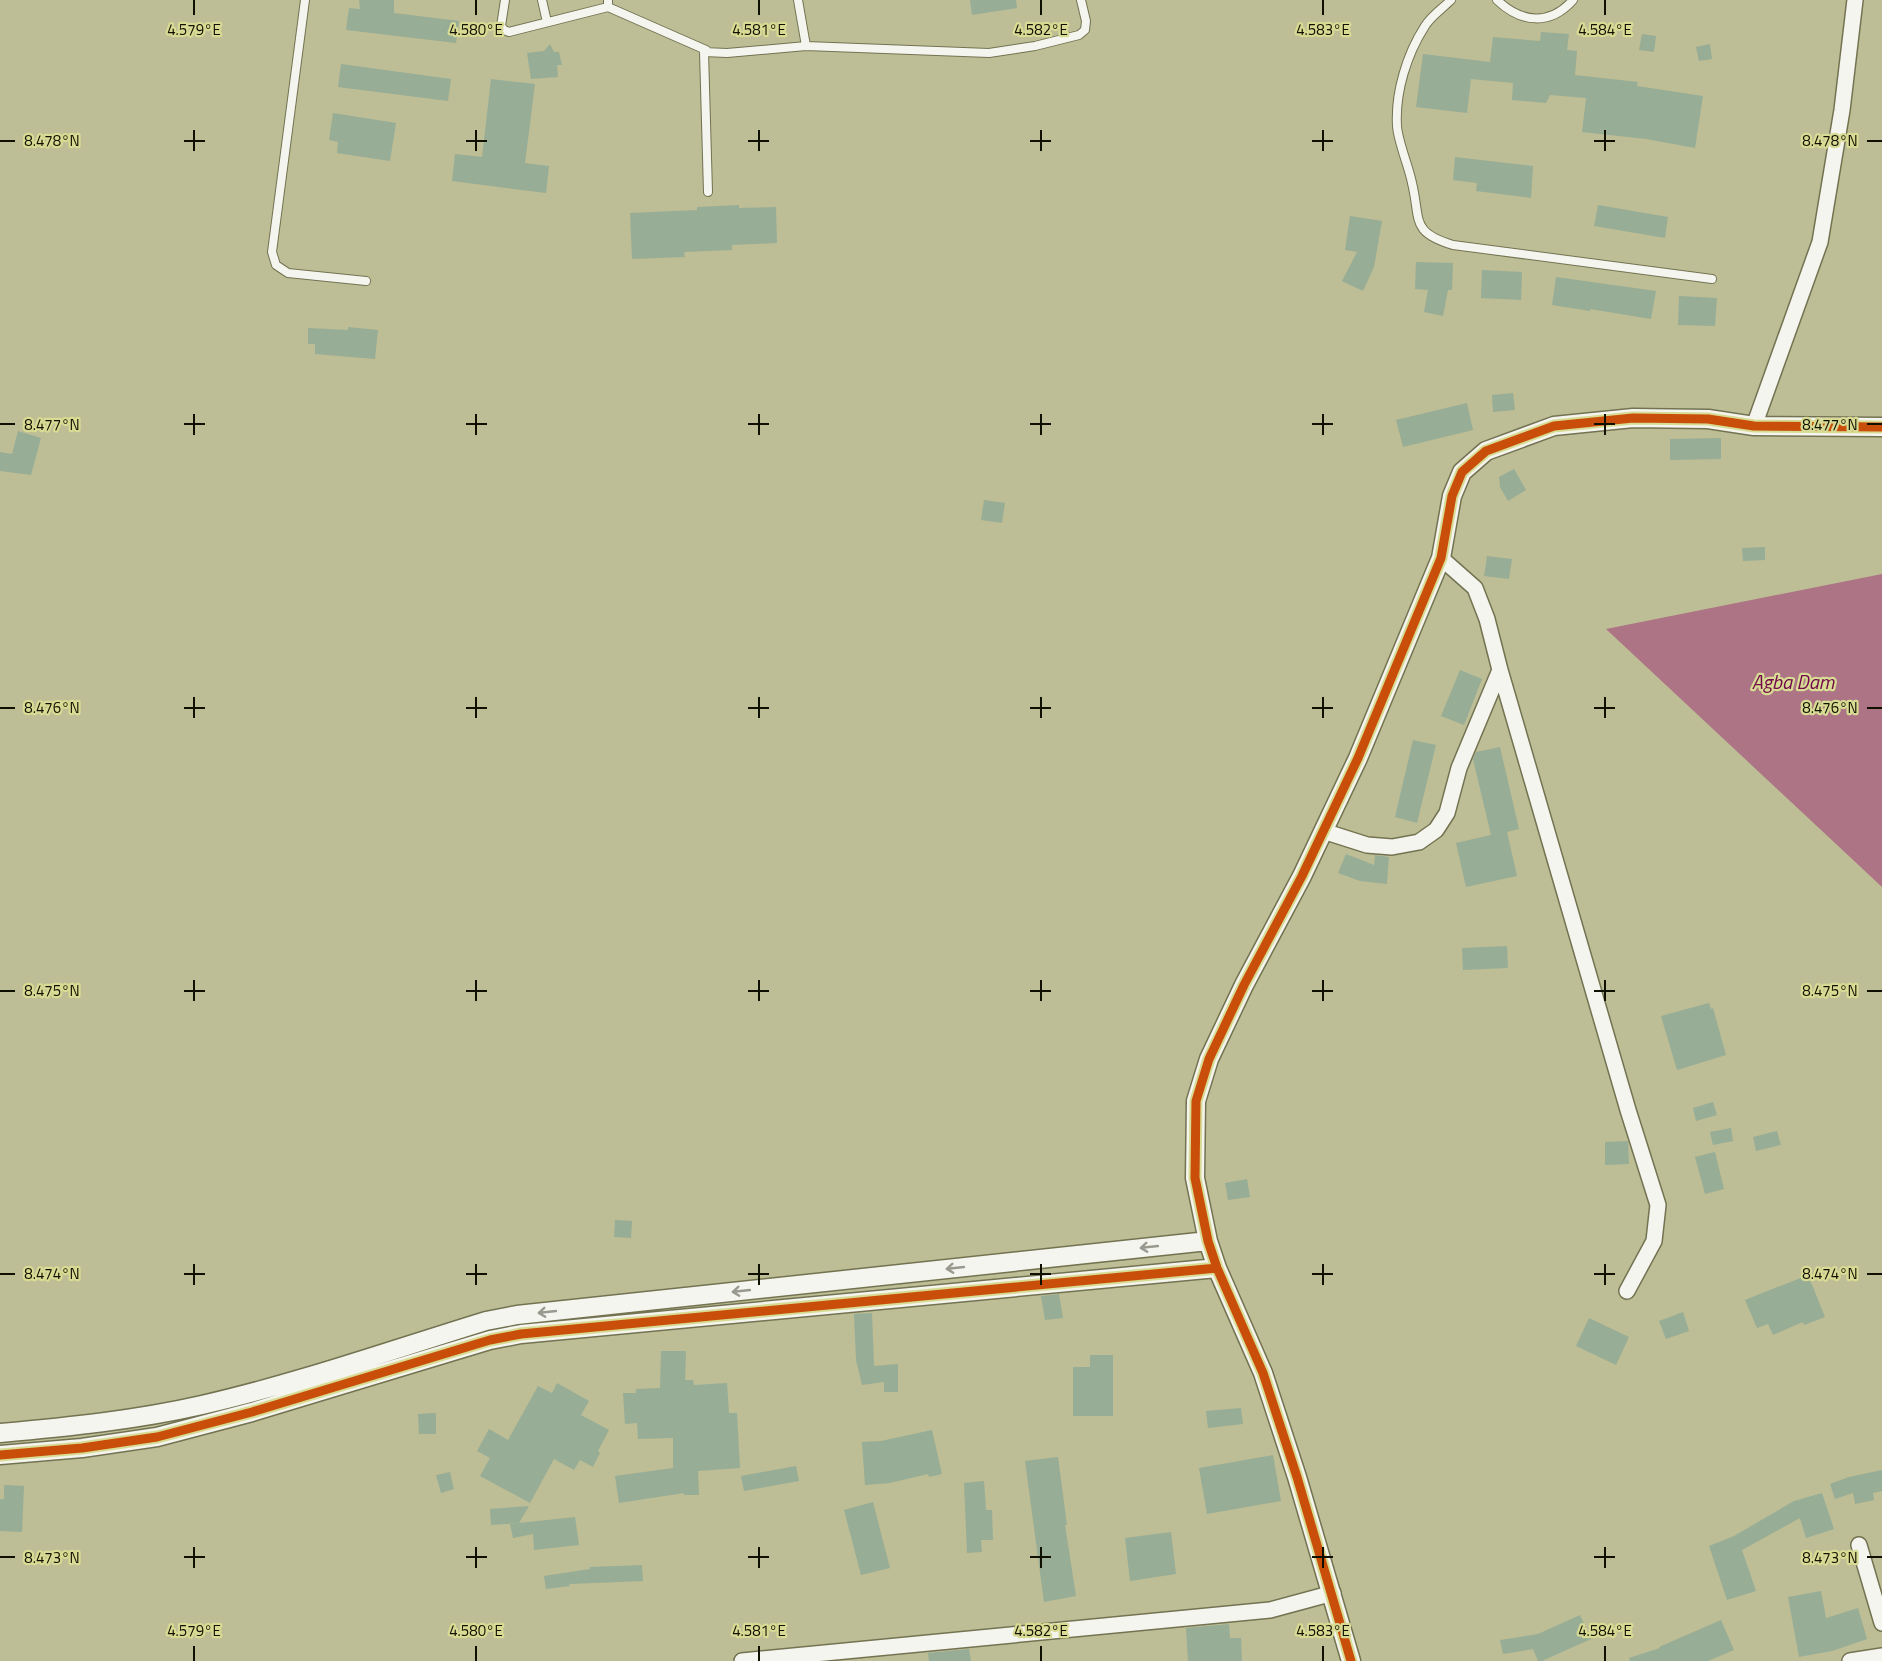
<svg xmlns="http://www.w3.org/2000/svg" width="1882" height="1661" viewBox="0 0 1882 1661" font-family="'Titillium Web',sans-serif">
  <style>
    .water { fill: #ad7485 }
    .building { fill: #97ad95 }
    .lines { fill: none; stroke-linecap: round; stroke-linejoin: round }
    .service-casing { stroke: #737352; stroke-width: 10 }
    .minor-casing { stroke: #737352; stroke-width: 18 }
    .tertiary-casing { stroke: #737352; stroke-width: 21 }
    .service { stroke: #f5f5ef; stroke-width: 8 }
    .minor { stroke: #f5f5ef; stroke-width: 15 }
    .tertiary { stroke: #f5f5ef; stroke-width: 18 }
    .cycleway-casing { stroke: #d8db93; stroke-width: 13 }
    .cycleway { stroke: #c84e0a; stroke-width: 9 }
    .oneway { stroke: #99998f }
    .ticks { fill: none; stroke: #101000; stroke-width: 2 }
    .labels { text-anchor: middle; stroke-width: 4.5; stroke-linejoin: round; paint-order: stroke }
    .water-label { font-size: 20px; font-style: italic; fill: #73084b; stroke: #d8db93 }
    .ticks-label { font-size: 15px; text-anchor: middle; fill: #101000; stroke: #d8db93; stroke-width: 4.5; stroke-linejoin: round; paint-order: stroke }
  </style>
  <rect width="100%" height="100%" fill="#bdbd96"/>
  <path class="water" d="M1882 574V887L1606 629Z"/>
  <path class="building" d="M359 0H394V13L459 21 456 43 346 30 349 8 360 9Z
    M970 0H1016L1017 8 972 15Z
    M1541 32 1569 34 1567 50 1577 51 1575 75 1638 82 1637 86 1703 96 1695 148 1646 139 1582 132 1586 98 1550 95 1546 103 1512 100 1513 83 1471 79 1467 113 1416 107 1423 54 1490 62 1493 37 1540 41Z
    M1642 34 1656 36 1654 52 1639 50Z
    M550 44 554 52H559L562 65H557L558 77 531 79 527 53 544 51Z
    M1710 44 1712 59 1699 61 1696 47Z
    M341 64 451 79 448 101 338 87Z
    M491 79 535 84 525 163 549 166 546 193 452 181 455 154 482 157Z
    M333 113 396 123 390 161 337 153 338 142 329 140Z
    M1455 157 1533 166 1531 198 1476 191 1477 183 1453 180Z
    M739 205V208L776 207 777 243 732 245V250L684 252 685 257 632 259 630 213 697 210V207Z
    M1598 205 1668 217 1665 238 1594 226Z
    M1350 216 1382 221 1374 267 1363 291 1342 281 1357 252 1345 250Z
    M1416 262 1453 263 1452 290H1448L1443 316 1424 312 1428 290 1415 289Z
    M1482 270 1522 272 1521 300 1481 298Z
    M1556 277 1656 291 1651 319 1590 309V311L1552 305Z
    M1679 296 1717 298 1715 326 1678 325Z
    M348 327 378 330 375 359 315 354V344H308V328L348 330Z
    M1513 393 1515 410 1493 412 1492 395Z
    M1467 403 1473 430 1403 447 1396 420Z
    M18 431 41 438 31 475 0 471V452L12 454Z
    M1721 438V459L1670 460V439Z
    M1514 469 1526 490 1508 501 1500 487 1499 477Z
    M984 500 1005 503 1002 523 981 520Z
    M1765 547V560L1743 561 1742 548Z
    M1487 556 1512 559 1509 579 1484 576Z
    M1460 670 1482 679 1464 725 1441 716Z
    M1413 740 1436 745 1417 823 1395 817Z
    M1500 747 1519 829 1507 832 1517 876 1466 887 1456 843 1491 835 1473 759 1476 752Z
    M1346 854 1374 865 1375 855 1389 857 1387 884 1360 881 1338 873Z
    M1507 946 1508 968 1463 970 1462 948Z
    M1709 1003 1711 1009 1713 1008 1726 1055 1677 1070 1661 1016Z
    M1713 1102 1717 1115 1696 1121 1693 1108Z
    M1731 1128 1733 1141 1713 1145 1710 1132Z
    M1777 1131 1781 1145 1756 1151 1753 1137Z
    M1628 1141 1629 1164 1605 1165V1142Z
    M1715 1152 1724 1189 1705 1194 1695 1157Z
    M1247 1179 1250 1197 1228 1200 1225 1183Z
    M615 1220 632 1221 631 1238 614 1237Z
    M1808 1275 1825 1317 1804 1325 1803 1322 1773 1335 1768 1324 1757 1328 1745 1300Z
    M1059 1294 1063 1318 1045 1320 1041 1296Z
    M1683 1312 1689 1331 1666 1339 1659 1321Z
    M872 1313 874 1366 898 1364V1392H884V1382L862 1385 856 1360 854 1314Z
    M1589 1318 1629 1337 1616 1365 1576 1346Z
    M661 1351H686L685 1380H693L694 1385 727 1383 729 1413H737L740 1468 698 1471 699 1495H684V1493L619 1503 615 1476 673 1468V1438L638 1439 637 1423 625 1424 623 1393H636V1389L660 1388Z
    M1090 1355H1113V1416H1073V1367H1090Z
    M557 1383 589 1401 581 1415 609 1430 598 1451 600 1453 593 1467 580 1460 574 1470 554 1459 530 1503 480 1476 490 1458 477 1451 489 1429 508 1440 538 1386 552 1393Z
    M1241 1408 1243 1424 1208 1428 1206 1411Z
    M436 1413V1434H419L418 1414Z
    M932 1430 942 1474 929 1477 928 1474 890 1483 865 1485 862 1442 881 1441Z
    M1273 1455 1281 1501 1207 1514 1199 1468Z
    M1058 1457 1067 1525H1065L1076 1596 1044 1602 1025 1461Z
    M796 1466 799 1481 744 1491 741 1476Z
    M1882 1470V1491L1873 1493 1874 1500 1855 1504 1853 1493 1835 1499 1830 1484 1849 1477Z
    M450 1472 454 1489 441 1493 436 1475Z
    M984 1481 986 1510H992L993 1540H981L982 1552 967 1553 964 1483Z
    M4 1485 24 1486 22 1532 0 1531V1499H4Z
    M1822 1493 1834 1529 1806 1538 1800 1518 1742 1550 1756 1591 1727 1600 1709 1546 1734 1536 1794 1501Z
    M873 1502 890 1568 861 1575 844 1510Z
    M529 1506 519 1523 491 1525 490 1509Z
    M575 1517 579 1545 534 1550 533 1534 513 1538 510 1524Z
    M1171 1532 1176 1574 1130 1581 1125 1538Z
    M642 1565 643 1581 569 1584 570 1586 546 1589 544 1576 590 1569V1567Z
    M1821 1591 1826 1618 1858 1608 1867 1639 1832 1651 1799 1657 1788 1597Z
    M1580 1615 1591 1639 1542 1661H1538L1533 1649 1503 1654 1500 1640 1538 1634Z
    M1721 1620 1734 1650 1708 1661H1630L1629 1658 1660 1648 1659 1647Z
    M1229 1624 1230 1638H1241L1242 1661H1188L1186 1628Z
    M969 1649 971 1661H929L928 1653Z"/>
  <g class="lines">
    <defs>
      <path id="service" d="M305 0 272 252 276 265 288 273 366 281
        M505 0 501 26 504 30 509 32 608 7
        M542 0 547 22
        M608 0V7L706 50 704 52 727 53 806 46 989 53 1035 46 1079 35 1085 30 1086 21 1081 0
        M798 0 806 46
        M1451 0C1443 8 1431 16 1425 26 1407 54 1395 92 1397 126 1398 142 1409 167 1412 183 1421 220 1410 232 1453 245L1712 279
        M1497 0C1521 23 1550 26 1573 0
        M704 52 708 192"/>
      <path id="minor" d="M1754 426 1820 242 1842 110 1855 0
        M1441 558 1475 588 1487 619 1500 670 1628 1110 1658 1205 1654 1241 1627 1291
        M1323 831 1367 845 1392 847 1419 842 1436 830 1447 813 1459 768 1500 670
        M1859 1545 1882 1623
        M742 1661 1270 1610 1333 1593
        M1850 1661 1882 1656"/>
      <path id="tertiary" d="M0 1433C68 1427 136 1420 202 1405 298 1383 392 1350 486 1321L517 1315 1208 1241
        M0 1455 82 1448 157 1437 252 1412 490 1340 521 1334 1217 1268
        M1351 1661 1297 1477 1263 1373 1217 1268 1208 1241 1195 1178 1196 1101 1209 1059 1244 985 1302 876 1358 758 1441 558 1452 496 1462 472 1486 451 1554 426 1633 418 1708 419 1754 426 1882 427"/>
    </defs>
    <use href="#service" class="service-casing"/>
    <use href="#minor" class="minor-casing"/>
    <use href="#tertiary" class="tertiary-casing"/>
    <use href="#service" class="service"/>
    <use href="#minor" class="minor"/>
    <use href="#tertiary" class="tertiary"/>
    <defs>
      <path id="cycleway" d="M0 1455 82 1448 157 1437 252 1412 490 1340 521 1334 1217 1268
        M1351 1661 1297 1477 1263 1373 1217 1268 1208 1241 1195 1178 1196 1101 1209 1059 1244 985 1302 876 1358 758 1441 558 1452 496 1462 472 1486 451 1554 426 1633 418 1708 419 1754 426 1882 427"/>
    </defs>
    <use href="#cycleway" class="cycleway-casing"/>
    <use href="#cycleway" class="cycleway"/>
  </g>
  <defs><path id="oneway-shaft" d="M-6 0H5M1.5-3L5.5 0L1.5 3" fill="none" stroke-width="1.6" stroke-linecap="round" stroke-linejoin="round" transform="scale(1.5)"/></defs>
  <g class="oneway">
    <use href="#oneway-shaft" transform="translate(1149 1247) rotate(174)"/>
    <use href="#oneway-shaft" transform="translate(955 1268) rotate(174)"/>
    <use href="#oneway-shaft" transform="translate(741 1291) rotate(174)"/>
    <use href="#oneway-shaft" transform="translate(547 1312) rotate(174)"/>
  </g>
  <path class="ticks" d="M194 0V15M476 0V15M759 0V15M1041 0V15M1323 0V15M1605 0V15M194 130V151M476 130V151M759 130V151M1041 130V151M1323 130V151M1605 130V151M0 141H15M184 141H205M466 141H487M748 141H769M1030 141H1051M1312 141H1333M1594 141H1615M1867 141H1882M194 414V435M476 414V435M759 414V435M1041 414V435M1323 414V435M1605 414V435M0 424H15M184 424H205M466 424H487M748 424H769M1030 424H1051M1312 424H1333M1594 424H1615M1867 424H1882M194 697V718M476 697V718M759 697V718M1041 697V718M1323 697V718M1605 697V718M0 708H15M184 708H205M466 708H487M748 708H769M1030 708H1051M1312 708H1333M1594 708H1615M1867 708H1882M194 980V1001M476 980V1001M759 980V1001M1041 980V1001M1323 980V1001M1605 980V1001M0 991H15M184 991H205M466 991H487M748 991H769M1030 991H1051M1312 991H1333M1594 991H1615M1867 991H1882M194 1264V1285M476 1264V1285M759 1264V1285M1041 1264V1285M1323 1264V1285M1605 1264V1285M0 1274H15M184 1274H205M466 1274H487M748 1274H769M1030 1274H1051M1312 1274H1333M1594 1274H1615M1867 1274H1882M194 1547V1568M476 1547V1568M759 1547V1568M1041 1547V1568M1323 1547V1568M1605 1547V1568M0 1557H15M184 1557H205M466 1557H487M748 1557H769M1030 1557H1051M1312 1557H1333M1594 1557H1615M1867 1557H1882M194 1646V1661M476 1646V1661M759 1646V1661M1041 1646V1661M1323 1646V1661M1605 1646V1661"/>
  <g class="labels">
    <g class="water-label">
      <text x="1793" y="689">Agba Dam</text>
    </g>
  </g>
  <g class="ticks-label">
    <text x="194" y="35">4.579°E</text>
    <text x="476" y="35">4.580°E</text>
    <text x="759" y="35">4.581°E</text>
    <text x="1041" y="35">4.582°E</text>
    <text x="1323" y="35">4.583°E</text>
    <text x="1605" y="35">4.584°E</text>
    <text x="52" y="146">8.478°N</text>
    <text x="1830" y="146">8.478°N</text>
    <text x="52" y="430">8.477°N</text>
    <text x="1830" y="430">8.477°N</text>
    <text x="52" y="713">8.476°N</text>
    <text x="1830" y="713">8.476°N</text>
    <text x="52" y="996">8.475°N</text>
    <text x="1830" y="996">8.475°N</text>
    <text x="52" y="1279">8.474°N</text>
    <text x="1830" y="1279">8.474°N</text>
    <text x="52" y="1563">8.473°N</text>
    <text x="1830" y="1563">8.473°N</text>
    <text x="194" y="1636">4.579°E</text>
    <text x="476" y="1636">4.580°E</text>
    <text x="759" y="1636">4.581°E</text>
    <text x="1041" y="1636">4.582°E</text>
    <text x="1323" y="1636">4.583°E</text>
    <text x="1605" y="1636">4.584°E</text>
  </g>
</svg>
